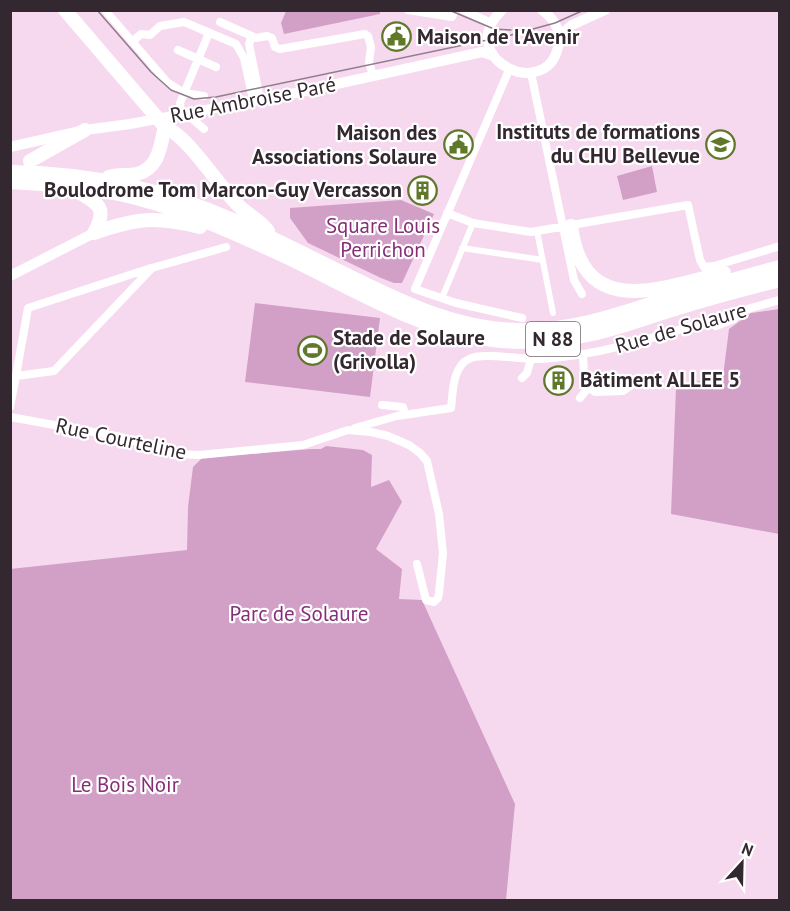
<svg xmlns="http://www.w3.org/2000/svg" width="790" height="911" viewBox="0 0 790 911" font-family="'PT Sans',sans-serif">
  <style>
    .green { fill: #d2a0c7 }
    .lines { fill: none; stroke-linecap: round; stroke-linejoin: round }
    .pedestrian { stroke: #fff; stroke-width: 6 }
    .minor { stroke: #fff; stroke-width: 8 }
    .secondary { stroke: #fff; stroke-width: 10 }
    .trunk { stroke: #fff; stroke-width: 14 }
    .tram { stroke: #907c8b; stroke-width: 1.5 }
    .labels { text-anchor: middle; stroke-width: 4.5; stroke-linejoin: round; paint-order: stroke }
    .shield { fill: #fff; stroke: #70686e; stroke-width: 1.5 }
    .shield-label { font-size: 20px; font-weight: bold; fill: #332830 }
    .poi-label { font-size: 21px; font-weight: bold; fill: #332830; stroke: #fff; text-anchor: start }
    .street-label { font-size: 21px; fill: #332830; stroke: #fff }
    .park-label { font-size: 21px; fill: #862f78; stroke: #fff }
  </style>
  <rect width="100%" height="100%" fill="#f7d9ef"/>
  <path class="green" d="M286 11V10L380 11V14L284 34 281 23Z
    M652 166 657 192 623 200 617 176Z
    M401 200 434 214 402 283H394L381 278 308 243 290 218V208Z
    M255 303 380 318 370 397 245 382Z
    M779 309V534L671 514 676 388 710 378 711 375 723 376 729 329 751 313Z
    M326 446 363 450 372 455 371 487 389 480 402 502 376 549 402 569 399 599 422 600 515 804 506 900H11L10 569 187 550 188 507 193 467 202 458 311 449H321Z"/>
  <g class="lines">
    <path class="pedestrian" d="M537 231 553 313
      M462 248 543 260
      M442 298 473 223"/>
    <path class="minor" d="M105 10 167 82 184 93 204 96
      M408 10 452 17 455 10
      M463 10 487 21 490 26
      M220 22 256 38 267 36 272 38 275 47 280 49 365 34 368 36 371 47 369 62 373 76
      M252 36 249 44 260 99
      M132 42 141 34 150 35 160 26 184 22 236 44 244 58 253 100
      M178 50 216 67
      M509 70 415 289 456 303 522 318
      M531 73 574 280 582 294
      M204 129 189 116 181 114 180 103 209 33
      M447 213 473 223 531 232 688 205 700 260 704 267 714 266 780 246
      M716 326 734 319 738 311
      M583 354C584 367 582 385 595 392L623 391 635 383
      M16 376 28 308 151 268
      M522 378 527 373 531 359
      M580 398 588 388
      M382 405 403 407 405 415
      M10 407 16 376 54 371 152 268 226 247
      M10 417 121 437 175 454 199 455 303 445 348 430 371 432 388 436 409 445 420 453 427 461 439 514 443 553 439 593 438 598 434 602 426 600 417 564
      M355 428 397 416 451 408C453 393 452 367 469 359 482 352 524 360 541 359 623 354 701 320 780 300"/>
    <path class="secondary" d="M502 10C451 59 552 106 559 41 560 28 553 18 542 10
      M559 36 572 25 605 10
      M10 147 85 130 130 124 291 94 482 52 494 56
      M10 276 94 233"/>
    <path class="trunk" d="M65 10 165 127C188 136 219 187 239 206 248 215 261 221 268 231
      M30 161 85 130
      M10 172C88 173 164 189 235 221 275 239 314 259 353 278 406 304 456 328 516 330 566 332 611 317 657 302 698 290 738 278 780 267
      M109 177C118 174 128 176 137 174 160 168 160 145 165 127
      M10 182C47 184 83 187 119 194 175 206 228 230 280 254 349 286 417 330 493 340 524 344 562 341 592 334 620 328 648 317 675 309 710 298 744 289 780 280
      M77 191C99 204 108 208 94 233
      M571 226C583 321 661 288 724 273
      M94 233C136 218 156 216 200 227"/>
    <path class="tram" d="M97 10 151 72 171 90 194 99 216 97 511 35 555 23 584 10
      M449 10 494 29 511 30"/>
  </g>
  <defs>
    <symbol id="civic-ring" viewBox="-11 -11 22 22"><circle r="9.5" fill="#fff" stroke="#60782a" stroke-width="1.5"/><path d="M-.6-6.5H3V-4.5H.6V-3L4-1V1h2V6H-6V1h2V-1L-.6-3ZM-1.2 2.5V6h2.4V2.5Z" fill="#60782a"/></symbol>
    <symbol id="university-ring" viewBox="-11 -11 22 22"><circle r="9.5" fill="#fff" stroke="#60782a" stroke-width="1.5"/><path d="M0-5L7-2L0 1L-7-2ZM-4 1L0 2.5L4 1V4Q0 6-4 4Z" fill="#60782a"/></symbol>
    <symbol id="building-ring" viewBox="-11 -11 22 22"><circle r="9.5" fill="#fff" stroke="#60782a" stroke-width="1.5"/><path d="M-4-6H4V6H1V3H-1V6H-4ZM-2.5-4.3h1.7v1.8h-1.7ZM.8-4.3h1.7v1.8H.8ZM-2.5-1h1.7V.8h-1.7ZM.8-1h1.7V.8H.8Z" fill="#60782a"/></symbol>
    <symbol id="stadium-ring" viewBox="-11 -11 22 22"><circle r="9.5" fill="#fff" stroke="#60782a" stroke-width="1.5"/><path d="M0-5a6.5 5 0 1 0 0 10a6.5 5 0 1 0 0-10ZM-3.5-1.8h7v3.6h-7Z" fill="#60782a"/></symbol>
  </defs>
  <g fill-rule="evenodd">
    <use href="#civic-ring" x="380" y="20" width="33" height="33"/>
    <use href="#university-ring" x="704" y="128" width="33" height="33"/>
    <use href="#civic-ring" x="442" y="128" width="33" height="33"/>
    <use href="#building-ring" x="406" y="174" width="33" height="33"/>
    <use href="#stadium-ring" x="296" y="334" width="33" height="33"/>
    <use href="#building-ring" x="542" y="364" width="33" height="33"/>
  </g>
  <g class="labels">
    <rect class="shield" x="526" y="322" width="54" height="34" rx="4.5"/>
    <g class="shield-label">
      <text x="553" y="346">N 88</text>
    </g>
    <g class="poi-label">
      <text x="417" y="44">Maison de l'Avenir</text>
      <text x="700" y="139" text-anchor="end">Instituts de formations<tspan x="700" dy="24">du CHU Bellevue</tspan></text>
      <text x="437" y="140" text-anchor="end">Maison des<tspan x="437" dy="24">Associations Solaure</tspan></text>
      <text x="402" y="197" text-anchor="end">Boulodrome Tom Marcon-Guy Vercasson</text>
      <text x="333" y="345">Stade de Solaure<tspan x="333" dy="24">(Grivolla)</tspan></text>
      <text x="580" y="387">Bâtiment ALLEE 5</text>
    </g>
    <g class="street-label">
      <text transform="translate(253 100) rotate(-11)" y="7">Rue Ambroise Paré</text>
      <text transform="translate(681 328) rotate(-16)" y="7">Rue de Solaure</text>
      <text transform="translate(121 439) rotate(12)" y="7">Rue Courteline</text>
    </g>
    <g class="park-label">
      <text x="383" y="233">Square Louis<tspan x="383" dy="24">Perrichon</tspan></text>
      <text x="299" y="621">Parc de Solaure</text>
      <text x="125" y="792">Le Bois Noir</text>
    </g>
  </g>
  <rect width="790" height="911" fill="none" stroke="#332830" stroke-width="24"/>
  <g transform="translate(742 863) rotate(22)" stroke="#ffffff" stroke-width="4.5" paint-order="stroke">
  <path d="M0-4.5L10 22L0 15L-10 22Z" fill="#332830"/>
  <text y="-9" font-size="16" font-weight="bold" text-anchor="middle" fill="#332830">N</text>
  </g>
</svg>
